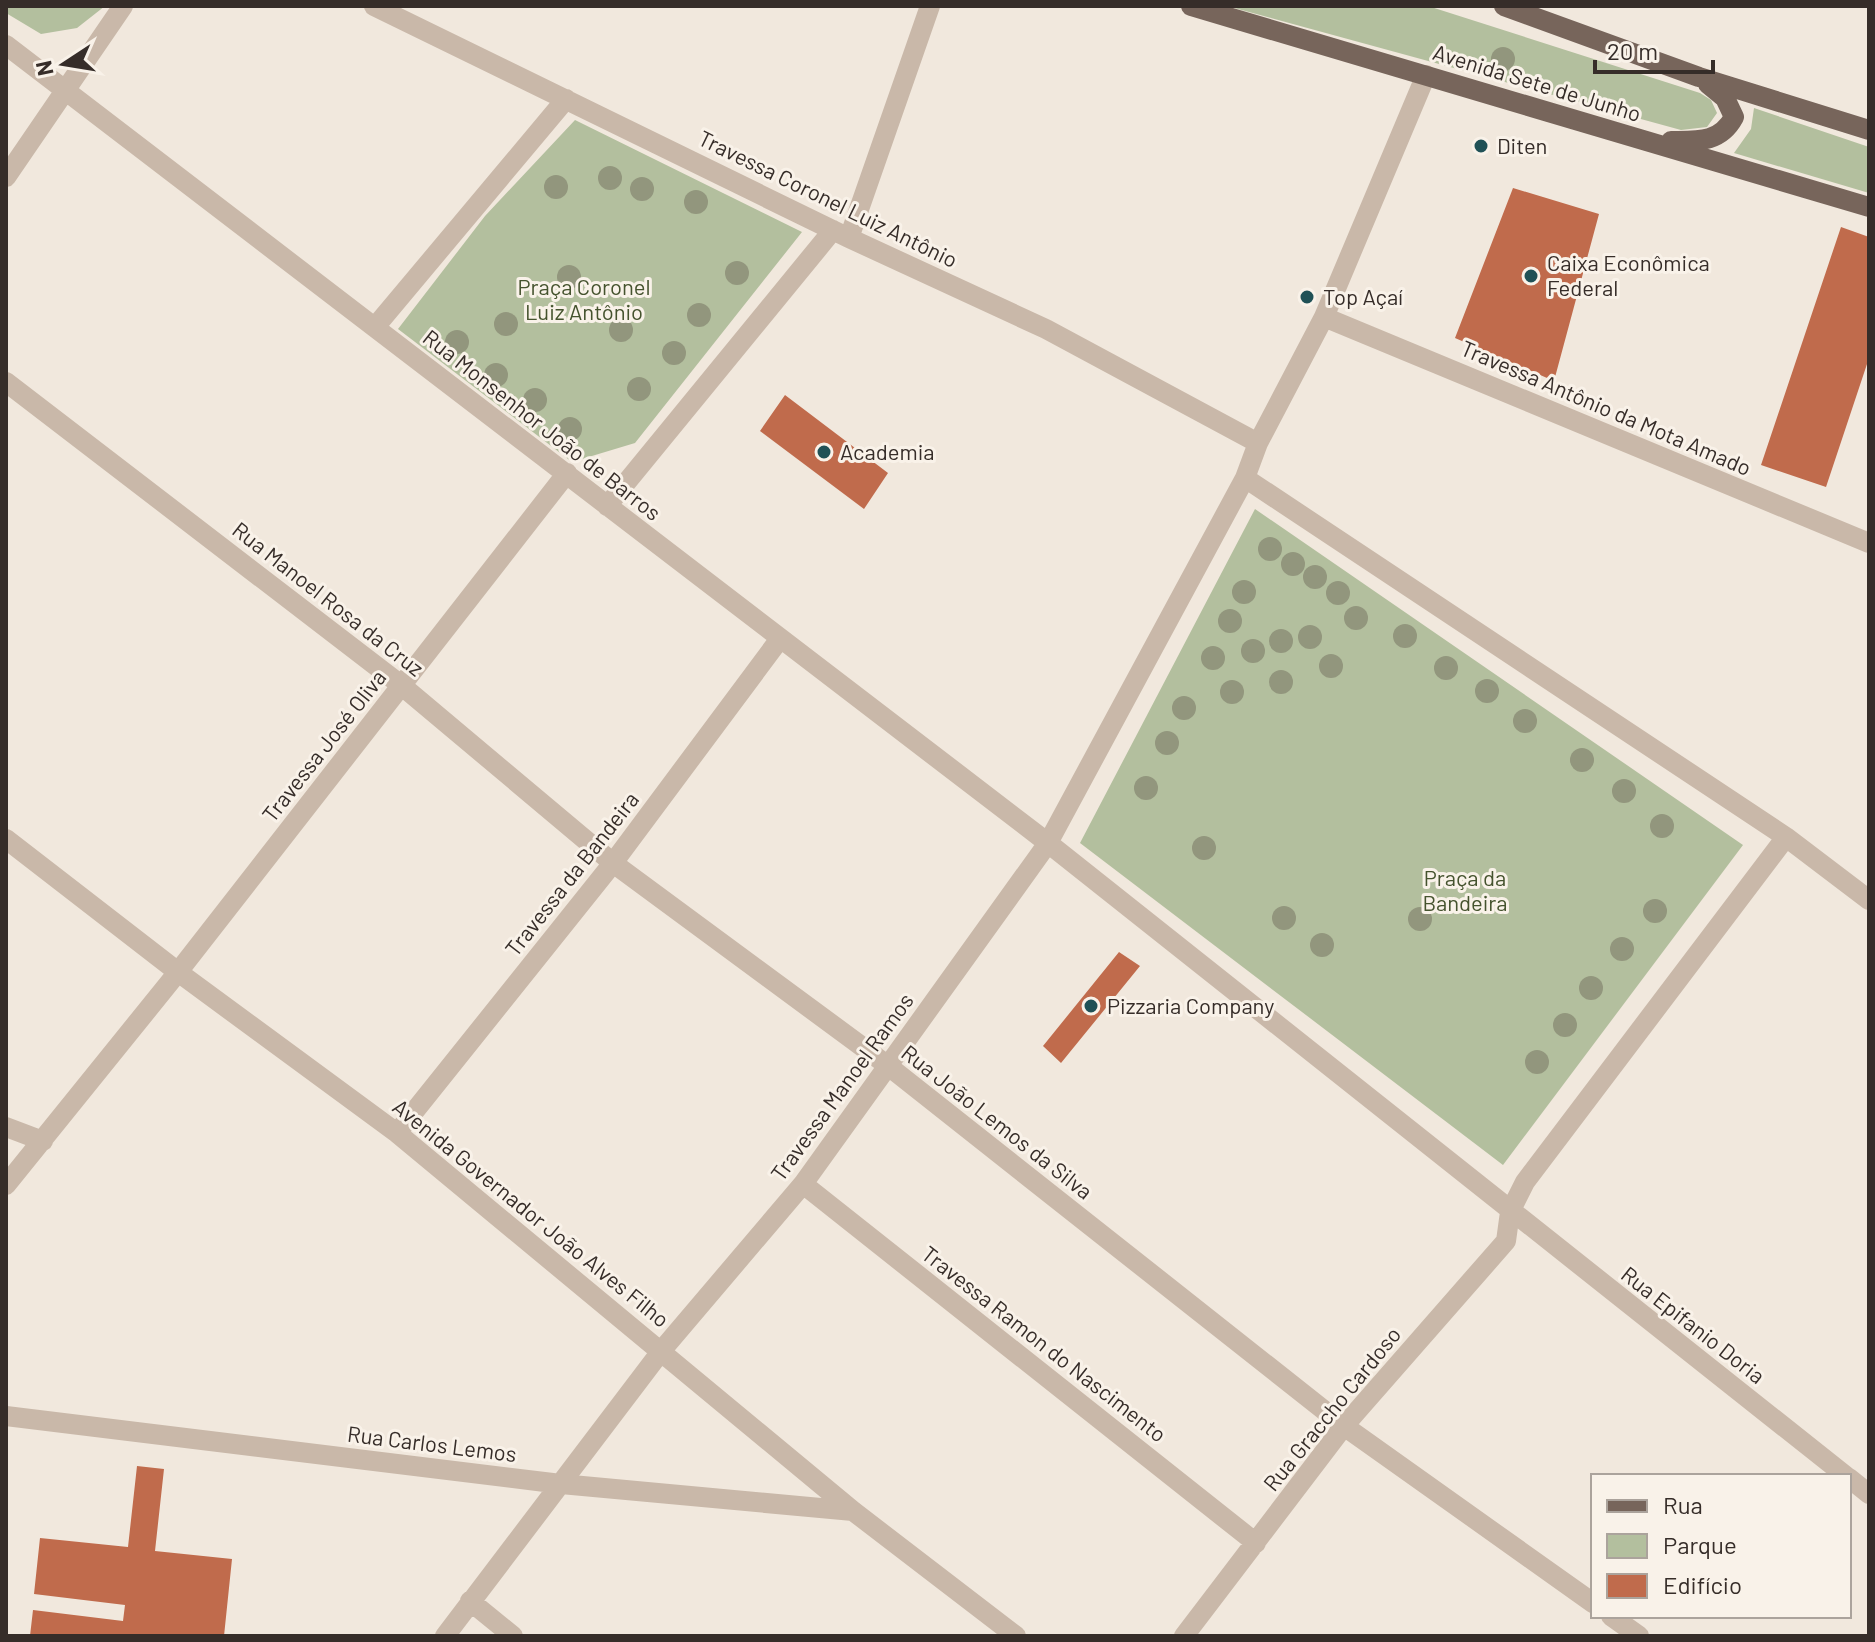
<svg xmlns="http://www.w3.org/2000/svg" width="1875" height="1642" viewBox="0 0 1875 1642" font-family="Barlow,sans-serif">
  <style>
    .green { fill: #b3bf9e }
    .building { fill: #c06b4c }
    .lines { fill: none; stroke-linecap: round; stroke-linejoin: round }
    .minor { stroke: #c9b8a9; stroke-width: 20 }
    .major { stroke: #77655b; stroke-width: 20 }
    .tree { fill: #92967d }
    .poi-dot { fill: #205156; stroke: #f9f2e9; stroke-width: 3 }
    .labels { text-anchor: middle; stroke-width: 6; stroke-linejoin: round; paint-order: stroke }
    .street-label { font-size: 22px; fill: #362d29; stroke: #f9f2e9 }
    .poi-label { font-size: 22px; fill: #362d29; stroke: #f9f2e9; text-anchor: start }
    .park-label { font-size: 22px; fill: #45532e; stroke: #f9f2e9 }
  </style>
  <rect width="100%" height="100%" fill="#f1e8dd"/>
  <path class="green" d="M6 6H105L77 28 41 34 6 13Z
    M1227 6H1428L1700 93 1711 100 1717 113 1707 127 1681 130Z
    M1754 108 1869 147V193L1734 153 1751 129Z
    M575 120 802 232 635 443 572 462 398 329 485 216Z
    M1255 509 1743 845 1503 1165 1080 843Z"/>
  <path class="building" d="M1513 188 1599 214 1554 381 1455 338Z
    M1841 227 1869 237V358L1826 487 1761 465Z
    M785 395 888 473 864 509 760 431Z
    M1119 952 1140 966 1061 1063 1043 1046Z
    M137 1466 164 1469 155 1551 232 1559 224 1636H30L33 1610 123 1621 125 1605 34 1594 40 1538 128 1547Z"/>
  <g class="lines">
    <path class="minor" d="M374 6 849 238 1046 329 1258 443
      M6 45 1048 843 1846 1476
      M6 177 123 6
      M849 238 930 6
      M1324 317 1869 543
      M375 327 566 99
      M6 382 401 685 613 863 887 1065 1344 1426 1593 1603
      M1245 478 1786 837 1869 900
      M607 506 833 230
      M6 839 178 972 397 1133 853 1511 1016 1636
      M6 1127 43 1141
      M397 1133 613 863 779 640
      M803 1184 1256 1543
      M6 1185 178 972 567 473
      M6 1416 561 1484 853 1511
      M1849 1478 1869 1494
      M470 1601 513 1636
      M1611 1616 1639 1636
      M445 1636 662 1350 803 1184 1048 843 1245 478 1258 443 1324 317 1426 75
      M1184 1636 1344 1426 1506 1241 1510 1212 1525 1182 1786 837"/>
    <path class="major" d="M1191 6 1869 207
      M1504 6 1699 77 1869 130
      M1671 141C1698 141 1720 143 1734 117L1725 98 1708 84"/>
  </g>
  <g class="tree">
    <circle cx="1503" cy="59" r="12"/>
    <circle cx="610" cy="178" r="12"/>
    <circle cx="556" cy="187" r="12"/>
    <circle cx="642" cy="189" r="12"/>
    <circle cx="696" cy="202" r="12"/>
    <circle cx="737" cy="273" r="12"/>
    <circle cx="569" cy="277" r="12"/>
    <circle cx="699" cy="315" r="12"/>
    <circle cx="506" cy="324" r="12"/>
    <circle cx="621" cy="330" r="12"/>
    <circle cx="457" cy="342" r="12"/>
    <circle cx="674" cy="353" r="12"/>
    <circle cx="496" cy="375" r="12"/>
    <circle cx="639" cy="389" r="12"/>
    <circle cx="535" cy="400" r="12"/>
    <circle cx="570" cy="429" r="12"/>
    <circle cx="1270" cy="549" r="12"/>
    <circle cx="1293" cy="564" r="12"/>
    <circle cx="1315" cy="577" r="12"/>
    <circle cx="1244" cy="592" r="12"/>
    <circle cx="1338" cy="593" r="12"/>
    <circle cx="1356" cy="618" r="12"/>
    <circle cx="1230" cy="621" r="12"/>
    <circle cx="1405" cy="636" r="12"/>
    <circle cx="1310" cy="637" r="12"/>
    <circle cx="1281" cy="641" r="12"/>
    <circle cx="1253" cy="651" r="12"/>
    <circle cx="1213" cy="658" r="12"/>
    <circle cx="1331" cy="666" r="12"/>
    <circle cx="1446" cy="668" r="12"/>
    <circle cx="1281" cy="682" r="12"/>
    <circle cx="1487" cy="691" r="12"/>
    <circle cx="1232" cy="692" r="12"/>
    <circle cx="1184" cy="708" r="12"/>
    <circle cx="1525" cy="721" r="12"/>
    <circle cx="1167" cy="743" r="12"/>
    <circle cx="1582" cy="760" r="12"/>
    <circle cx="1146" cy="788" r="12"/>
    <circle cx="1624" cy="791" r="12"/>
    <circle cx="1662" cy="826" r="12"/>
    <circle cx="1204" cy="848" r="12"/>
    <circle cx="1655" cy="911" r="12"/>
    <circle cx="1284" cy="918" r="12"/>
    <circle cx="1420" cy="919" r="12"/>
    <circle cx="1322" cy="945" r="12"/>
    <circle cx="1622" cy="949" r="12"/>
    <circle cx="1591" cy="988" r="12"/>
    <circle cx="1565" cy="1025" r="12"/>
    <circle cx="1537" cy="1062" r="12"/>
  </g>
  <g class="poi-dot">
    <circle cx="1481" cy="146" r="8"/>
    <circle cx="1531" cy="276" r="8"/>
    <circle cx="1307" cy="297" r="8"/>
    <circle cx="824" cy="452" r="8"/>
    <circle cx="1091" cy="1006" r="8"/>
  </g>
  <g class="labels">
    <g class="street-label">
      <text transform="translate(1537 83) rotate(17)" y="8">Avenida Sete de Junho</text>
      <text transform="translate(828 199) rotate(26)" y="8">Travessa Coronel Luiz Antônio</text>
      <text transform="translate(1606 408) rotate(23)" y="8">Travessa Antônio da Mota Amado</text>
      <text transform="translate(542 425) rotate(38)" y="8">Rua Monsenhor João de Barros</text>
      <text transform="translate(328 599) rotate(38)" y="8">Rua Manoel Rosa da Cruz</text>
      <text transform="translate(324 746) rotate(-52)" y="8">Travessa José Oliva</text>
      <text transform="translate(572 874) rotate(-52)" y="8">Travessa da Bandeira</text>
      <text transform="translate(842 1087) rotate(-54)" y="8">Travessa Manoel Ramos</text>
      <text transform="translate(997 1122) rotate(38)" y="8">Rua João Lemos da Silva</text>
      <text transform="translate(531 1213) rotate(39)" y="8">Avenida Governador João Alves Filho</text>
      <text transform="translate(1693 1325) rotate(38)" y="8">Rua Epifanio Doria</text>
      <text transform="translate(1044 1344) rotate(38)" y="8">Travessa Ramon do Nascimento</text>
      <text transform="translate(1332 1409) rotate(-51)" y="8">Rua Graccho Cardoso</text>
      <text transform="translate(432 1444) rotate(7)" y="8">Rua Carlos Lemos</text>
    </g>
    <g class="poi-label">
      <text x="1497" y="154">Diten</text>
      <text x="1547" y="271">Caixa Econômica<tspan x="1547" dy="25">Federal</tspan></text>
      <text x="1323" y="305">Top Açaí</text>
      <text x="840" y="460">Academia</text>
      <text x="1107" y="1014">Pizzaria Company</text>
    </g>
    <g class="park-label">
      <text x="584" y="295">Praça Coronel<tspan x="584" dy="25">Luiz Antônio</tspan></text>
      <text x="1465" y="886">Praça da<tspan x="1465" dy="25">Bandeira</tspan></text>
    </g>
  </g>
  <rect width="1875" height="1642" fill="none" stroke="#362d29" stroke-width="16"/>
  <rect x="1591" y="1474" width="260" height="144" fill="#f9f2e9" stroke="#aba39c" stroke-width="2"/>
  <rect x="1607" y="1500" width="40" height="12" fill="#77655b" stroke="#aba39c" stroke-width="2"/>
  <text x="1663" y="1514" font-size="24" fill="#362d29">Rua</text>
  <rect x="1607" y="1534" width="40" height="24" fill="#b3bf9e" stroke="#aba39c" stroke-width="2"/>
  <text x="1663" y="1554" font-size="24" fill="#362d29">Parque</text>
  <rect x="1607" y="1574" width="40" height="24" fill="#c06b4c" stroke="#aba39c" stroke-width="2"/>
  <text x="1663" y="1594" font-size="24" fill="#362d29">Edifício</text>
  <g transform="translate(64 64) rotate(258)" stroke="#f9f2e9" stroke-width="6" paint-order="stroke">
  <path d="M0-6L14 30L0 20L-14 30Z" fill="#362d29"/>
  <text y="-12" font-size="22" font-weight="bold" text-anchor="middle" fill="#362d29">N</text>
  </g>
  <path d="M1595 60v12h118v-12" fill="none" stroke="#362d29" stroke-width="4"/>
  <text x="1607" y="60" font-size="24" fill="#362d29" stroke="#f9f2e9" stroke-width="6" paint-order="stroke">20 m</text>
</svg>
